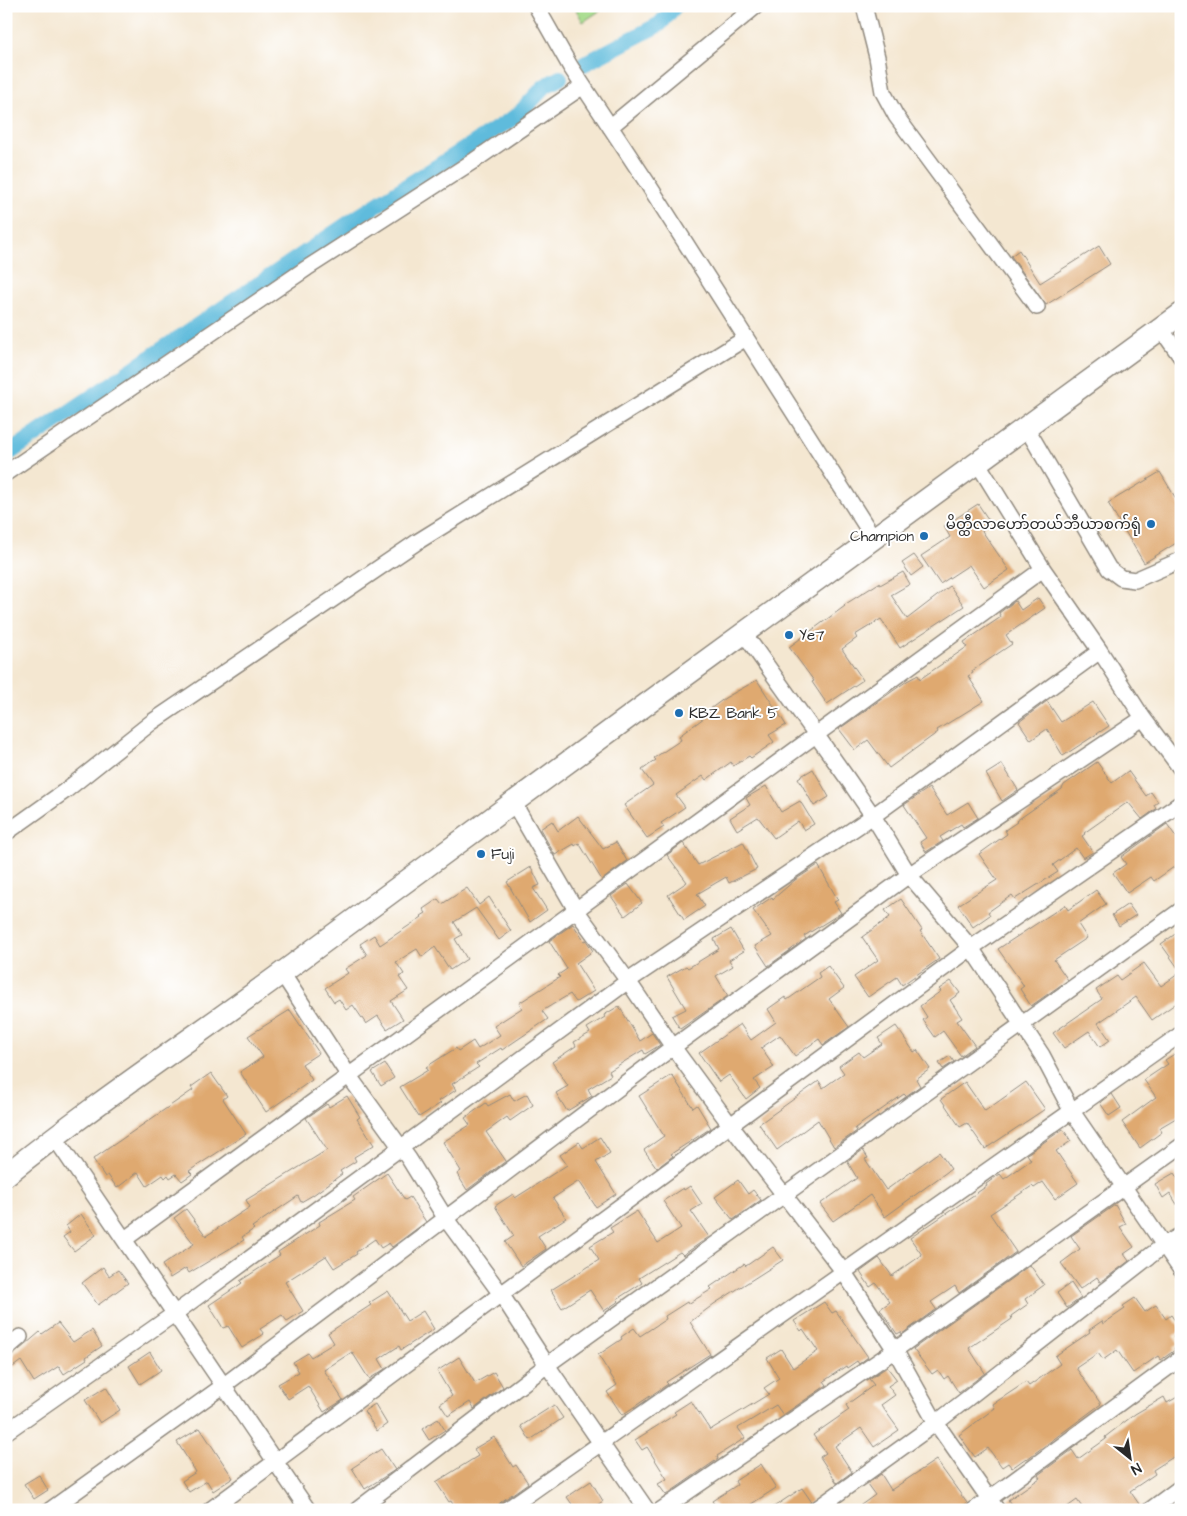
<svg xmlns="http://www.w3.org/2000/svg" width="1187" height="1516" viewBox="0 0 1187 1516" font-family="'Architects Daughter','Noto Sans Myanmar',sans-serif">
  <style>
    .green { fill: #a7dc8d; stroke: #69845c }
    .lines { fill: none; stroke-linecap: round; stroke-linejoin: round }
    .canal { stroke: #5ebbdc; stroke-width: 16 }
    .building { fill: #dfa970 }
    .minor-casing { stroke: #90897e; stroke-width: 18 }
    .highway-casing { stroke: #90897e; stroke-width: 24 }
    .minor { stroke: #fff; stroke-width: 15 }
    .highway { stroke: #fff; stroke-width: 21 }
    .poi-dot { fill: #1f6fb2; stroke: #fff; stroke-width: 2 }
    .labels { text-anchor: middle; stroke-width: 4; stroke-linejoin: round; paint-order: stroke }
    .poi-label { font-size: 15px; fill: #2b2b2b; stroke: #fff; text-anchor: start }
  </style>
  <rect width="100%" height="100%" fill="#fff"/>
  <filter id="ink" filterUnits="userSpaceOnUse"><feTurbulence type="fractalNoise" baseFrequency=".02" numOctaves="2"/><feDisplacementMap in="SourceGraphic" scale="10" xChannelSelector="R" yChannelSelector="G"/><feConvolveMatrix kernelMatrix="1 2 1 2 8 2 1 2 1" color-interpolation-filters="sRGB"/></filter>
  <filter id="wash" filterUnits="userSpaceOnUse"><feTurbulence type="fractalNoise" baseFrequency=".0096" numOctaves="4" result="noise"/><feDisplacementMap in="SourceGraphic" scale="20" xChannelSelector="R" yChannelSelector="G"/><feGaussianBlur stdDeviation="1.12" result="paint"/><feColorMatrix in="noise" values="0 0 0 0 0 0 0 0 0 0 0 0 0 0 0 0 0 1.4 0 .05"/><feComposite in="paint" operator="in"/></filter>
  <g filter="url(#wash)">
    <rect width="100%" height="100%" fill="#f4e7d1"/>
    <path class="green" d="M574 6H607L583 22Z"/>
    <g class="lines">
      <path class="canal" d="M584 64 660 24 675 6
        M6 455 361 215 518 115 545 86 560 78"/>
    </g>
    <g id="blocks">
      <path class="building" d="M1099 246 1110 264 1046 305 1011 256 1019 250 1040 283Z
        M1160 472 1181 507V540L1144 563 1108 503Z
        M978 504 990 522 980 528 1009 570 984 587 969 565 940 584 921 556 950 537 944 526Z
        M914 555 923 567 911 576 902 563Z
        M903 572 910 584 891 595 907 619 950 586 964 606 900 648 881 619 855 635 857 638 842 649 863 680 827 704 812 682 814 681 789 647 845 606 844 605 879 583 880 585Z
        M1038 598 1045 608 1006 635 1012 644 972 671 973 673 968 676 984 701 937 730 938 732 889 768 868 740 855 750 839 729 907 681 918 675 920 679 967 647 964 642 1001 617 999 613 1015 601 1021 610Z
        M757 680 786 725 769 735 774 742 751 758 749 756 733 766 731 762 706 780 703 776 676 795 685 807 661 823 664 827 647 838 624 805 653 785 642 770 656 760 654 758 681 740 679 736 708 715 706 712 725 698Z
        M1047 701 1061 722 1093 702 1109 726 1063 756 1047 729 1031 740 1019 722Z
        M1097 762 1112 783 1128 771 1146 796 1151 792 1158 802 1154 805 1156 809 1142 819 1128 802 1084 833 1085 834 1082 836 1093 852 1083 858 1076 848 1053 865 1058 872 1015 899 1012 895 988 912 990 915 973 927 958 905 997 880 979 854 1007 834 1005 830 1017 822 1016 821 1062 789 1064 785Z
        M1002 764 1018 790 1002 801 986 774Z
        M813 769 829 797 814 806 798 778Z
        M766 786 781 812 800 801 814 824 804 830 798 821 774 838 758 817 737 830 730 818 750 805 746 798Z
        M929 788 947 815 968 802 978 818 963 827 961 824 940 837 943 841 926 852 920 842 926 838 904 805Z
        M578 816 603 849 616 842 627 861 602 880 579 843 575 846 574 844 555 855 540 829 552 821 558 831Z
        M1167 824 1181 844V862L1154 881 1151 877 1127 893 1113 873 1126 864 1121 857Z
        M743 842 757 869 729 883 726 877 697 894 705 906 684 920 668 895 687 882 667 855 683 843 698 865Z
        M818 865 838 900 834 902 841 913 804 936 806 939 768 966 755 946 772 936 753 910 772 897 773 899 795 880Z
        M531 867 540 885 533 888 547 910 530 922 507 882Z
        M628 884 642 903 625 916 611 896Z
        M467 888 479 905 489 897 511 931 499 940 476 908 454 922 462 935 455 939 467 959 450 970 435 947 422 957 417 949 396 962 404 974 399 977 408 990 391 1001 403 1019 387 1029 378 1016 366 1024 353 1005 346 1010 339 999 334 1002 325 988 348 973 345 969 367 955 360 944 374 935 380 945 422 917 421 916 426 913 423 909 438 899 442 904Z
        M1096 890 1106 904 1078 924 1087 938 1054 960 1068 980 1031 1006 1020 989 1024 986 998 949 1065 905 1068 910Z
        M901 899 922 930 920 931 939 959 902 985 897 977 868 997 854 977 878 960 862 937 890 917 885 910Z
        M1128 904 1136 915 1119 926 1112 915Z
        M573 924 584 941 586 940 593 951 576 963 594 991 576 1002 570 994 542 1011 548 1019 502 1050 501 1048 476 1064 479 1067 452 1084 456 1090 439 1101 441 1103 419 1117 400 1087 428 1070 426 1067 456 1048 458 1051 473 1041 478 1049 500 1035 494 1026 522 1008 519 1003 560 977 558 975 567 969 549 941Z
        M731 929 744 951 729 960 733 966 716 976 728 996 680 1029 672 1016 686 1009 667 977 686 966 688 968 719 949 714 939Z
        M1181 930V972L1161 944Z
        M1144 963 1161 986 1181 972V1000L1152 1020 1136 997 1098 1023 1110 1040 1100 1047 1089 1031 1064 1048 1053 1033 1102 999 1096 990 1117 976 1120 980Z
        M828 966 844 988 829 999 849 1027 823 1045 819 1039 795 1056 780 1035 761 1048 774 1067 754 1080 760 1088 746 1099 729 1075 719 1082 699 1053 740 1024 751 1040 776 1022 768 1009 785 997 787 1000 820 977 818 973Z
        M951 981 960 993 950 1000 962 1018 957 1021 975 1046 961 1056 943 1031 935 1037 923 1020 927 1017 920 1006 941 991 939 989Z
        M619 1006 640 1041 652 1033 660 1045 645 1054 643 1050 609 1071 611 1075 588 1089 592 1096 567 1111 556 1093 568 1086 552 1062 576 1046 574 1042 590 1033 587 1028 605 1017 604 1015Z
        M290 1010 319 1053 302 1064 312 1080 266 1112 240 1072 263 1057 248 1036Z
        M896 1026 914 1052 917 1050 930 1069 916 1079 920 1086 906 1096 904 1094 855 1128 857 1131 834 1147 818 1120 777 1150 759 1124 819 1081 823 1088 844 1073 839 1066 859 1052 863 1057 882 1044 878 1038Z
        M1176 1053 1178 1057 1181 1055V1115L1159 1128 1162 1132 1140 1148 1122 1122 1156 1097 1144 1080 1168 1064 1165 1060Z
        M950 1056 954 1062 943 1069 939 1063Z
        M385 1064 394 1078 381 1086 372 1072Z
        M211 1073 227 1096 223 1099 246 1134 189 1171 192 1174 182 1181 176 1174 170 1178 168 1175 165 1178 163 1175 147 1186 138 1172 117 1188 108 1175 105 1177 93 1159 193 1090 191 1087Z
        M672 1075 693 1108 697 1105 711 1128 671 1154 673 1156 657 1168 644 1150 664 1136 639 1096Z
        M965 1082 985 1111 1026 1082 1045 1109 985 1149 967 1123 960 1127 941 1099Z
        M510 1094 514 1101 527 1094 533 1105 510 1121 507 1117 486 1132 506 1161 467 1190 457 1174 461 1171 443 1142 470 1125 465 1118 486 1103 488 1106Z
        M1112 1094 1121 1108 1109 1116 1100 1103Z
        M347 1096 360 1117 357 1119 374 1145 354 1157 356 1161 340 1171 342 1174 313 1195 301 1202 298 1196 252 1227 254 1229 242 1237 244 1240 189 1273 186 1268 170 1278 162 1265 194 1244 174 1218 186 1209 206 1236 250 1207 246 1200 327 1150 306 1118 327 1104 329 1107Z
        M1063 1129 1071 1141 1056 1151 1078 1183 1055 1199 1043 1182 1034 1188 1032 1186 990 1214 1016 1252 959 1293 955 1286 931 1302 936 1309 902 1334 901 1332 897 1334 880 1309 890 1302 876 1283 870 1287 860 1272 879 1258 892 1276 922 1255 910 1238 987 1186 986 1184 1000 1174 1004 1179 1031 1160 1027 1154Z
        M600 1137 610 1153 596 1162 616 1194 596 1207 579 1181 553 1198 566 1218 538 1236 546 1249 521 1266 505 1242 514 1236 495 1206 513 1194 515 1198 567 1165 560 1155 579 1142 583 1148Z
        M863 1150 868 1158 865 1159 886 1190 939 1152 951 1169 885 1217 870 1195 833 1221 820 1204 857 1178 847 1161Z
        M387 1173 405 1200 410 1197 426 1222 392 1247 389 1243 381 1248 375 1239 356 1252 357 1254 334 1268 326 1256 285 1282 303 1311 287 1321 282 1315 260 1329 264 1334 242 1348 228 1326 223 1328 209 1305 242 1283 240 1281 280 1255 278 1252 320 1225 319 1222 355 1200 353 1197Z
        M1174 1173 1181 1184V1211L1170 1193 1163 1198 1155 1184Z
        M738 1180 748 1194 753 1190 761 1200 733 1220 715 1197Z
        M690 1186 702 1204 691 1211 709 1237 683 1255 680 1252 639 1278 642 1283 617 1299 619 1301 604 1311 590 1290 562 1308 551 1290 599 1260 590 1246 613 1232 610 1228 637 1211 658 1243 681 1228 663 1201 683 1188 684 1190Z
        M1115 1205 1126 1224 1120 1227 1134 1247 1124 1254 1129 1261 1105 1279 1100 1282 1097 1277 1080 1289 1061 1263 1080 1249 1071 1236Z
        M81 1214 96 1235 74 1251 63 1237 70 1232 66 1226Z
        M773 1247 783 1260 714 1304 690 1322 710 1354 666 1382 668 1384 622 1415 607 1392 617 1385 598 1355 622 1339 621 1337 634 1328 640 1336 666 1319 665 1316 687 1302 688 1304 712 1289 710 1287 744 1264 746 1266Z
        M1030 1265 1044 1285 1025 1299 1028 1304 1011 1316 1012 1319 969 1348 985 1373 959 1393 948 1376 944 1379 938 1370 932 1374 913 1349Z
        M103 1267 109 1276 118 1270 128 1283 98 1305 82 1283Z
        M1071 1283 1081 1298 1067 1308 1057 1293Z
        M388 1291 407 1321 423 1311 434 1329 401 1350 399 1346 379 1359 385 1369 369 1379 352 1352 324 1370 343 1400 324 1412 308 1386 288 1399 278 1384 299 1372 293 1362 308 1353 311 1357 334 1343 328 1333 371 1305 369 1303Z
        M1135 1298 1145 1312 1156 1305 1166 1319 1171 1315 1181 1329V1331L1173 1336 1179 1344 1174 1348 1175 1350 1161 1360 1158 1356 1133 1373 1117 1350 1103 1360 1098 1353 1076 1368 1101 1404 1027 1459 1026 1458 1012 1468 1008 1463 1002 1467 988 1448 975 1457 959 1435 995 1408 993 1404 1026 1382 1029 1386 1060 1364 1055 1356 1090 1332 1089 1330 1102 1321 1103 1324 1125 1309 1123 1306Z
        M824 1302 832 1313 836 1311 868 1357 859 1364 857 1361 847 1368 846 1366 824 1381 827 1385 783 1415 776 1405 738 1428 745 1438 717 1456 718 1459 666 1495 658 1484 667 1479 647 1447 642 1450 635 1440 676 1414 674 1412 691 1401 710 1430 769 1394 764 1388 779 1378 767 1358 781 1349 793 1368 818 1351 803 1329 801 1331 794 1321Z
        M58 1323 73 1342 92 1330 102 1346 86 1357 87 1359 64 1374 59 1366 34 1382 21 1361 6 1372V1358L12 1356 40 1332 42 1334Z
        M150 1352 161 1370 140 1384 129 1366Z
        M459 1357 475 1383 494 1372 503 1387 474 1409 470 1402 448 1416 440 1404 452 1396 437 1371Z
        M887 1367 897 1380 888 1386 895 1395 881 1405 899 1430 874 1447 861 1428 835 1446 852 1472 837 1483 820 1457 826 1453 813 1435 849 1410 846 1405 874 1385 869 1379Z
        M106 1387 120 1410 100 1423 85 1400Z
        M1181 1395V1452L1153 1470 1155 1474 1130 1491 1141 1507V1510H1084L1077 1500 1063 1510H1015L1008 1500 1040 1478 1038 1475 1072 1450 1078 1459 1106 1439 1105 1437 1135 1414 1164 1397 1167 1403Z
        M375 1404 387 1424 377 1431 364 1411Z
        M554 1405 563 1418 530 1440 521 1426Z
        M438 1419 445 1430 429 1440 422 1429Z
        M200 1428 233 1478 213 1491 207 1481 189 1492 182 1481 196 1472 177 1442Z
        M494 1437 513 1467 516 1465 528 1483 501 1502 493 1510H456L451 1501 449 1502 436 1482 478 1456 474 1449Z
        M381 1449 395 1470 365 1489 352 1468Z
        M936 1460 967 1503 957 1510H854L875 1495 867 1484 881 1474 891 1490Z
        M761 1464 776 1488 742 1510H718L712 1501 737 1485 735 1481Z
        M39 1475 48 1490 34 1499 24 1484Z
        M591 1481 603 1501 590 1510H576L567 1497Z
        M802 1488 811 1501 807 1506 806 1510H769Z"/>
    </g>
  </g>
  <g filter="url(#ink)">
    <use href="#blocks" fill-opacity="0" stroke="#90897e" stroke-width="1"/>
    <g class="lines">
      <defs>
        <path id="minor" d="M536 6 570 66 646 181 873 537
          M864 6 877 57 883 92 896 116 1037 307
          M610 127 756 6
          M1161 329 1181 357
          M1026 427 1109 569 1121 578 1135 580 1181 560
          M977 462 1043 569 1100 651 1143 718 1181 769
          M6 473 307 268 475 160 583 86
          M743 632 847 778 873 816 909 875 971 948 1042 1055 1071 1110 1181 1270
          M513 802 576 910 628 981 673 1047 731 1126 843 1271 895 1350 936 1423 997 1510
          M6 833 65 791 152 722 417 542 746 338
          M282 973 349 1076 409 1159 446 1219 501 1294 547 1365 647 1510
          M55 1138 308 1510
          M125 1239 1043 569
          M6 1349 20 1337
          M6 1432 174 1314 628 981 873 816 1100 651
          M50 1510 223 1386 673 1047 909 875 1143 718
          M210 1510 501 1294 971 948 1181 803
          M357 1510 547 1365 1181 910
          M506 1510 1181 1034
          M661 1510 895 1350 1181 1146
          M815 1510 936 1423 1164 1245 1181 1235
          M974 1510 1181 1358
          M1150 1510 1181 1487"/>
        <path id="highway" d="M6 1175C105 1095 212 1026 313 950 601 736 891 526 1181 314"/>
      </defs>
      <use href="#minor" class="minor-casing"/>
      <use href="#highway" class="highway-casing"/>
      <use href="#minor" class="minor"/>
      <use href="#highway" class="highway"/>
    </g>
  </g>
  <g class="poi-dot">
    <circle cx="1151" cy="524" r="5"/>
    <circle cx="924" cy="536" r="5"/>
    <circle cx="789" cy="635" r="5"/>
    <circle cx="679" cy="713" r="5"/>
    <circle cx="481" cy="854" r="5"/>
  </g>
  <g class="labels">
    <g class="poi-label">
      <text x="1141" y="529" text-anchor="end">မိတ္ထီလာဟော်တယ်ဘီယာစက်ရုံ</text>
      <text x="914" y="541" text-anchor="end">Champion</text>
      <text x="799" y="640">Ye7</text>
      <text x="689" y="718">KBZ Bank 5</text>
      <text x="491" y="859">Fuji</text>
    </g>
  </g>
  <rect width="1187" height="1516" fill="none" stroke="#fff" stroke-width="25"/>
  <g transform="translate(1130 1458) rotate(150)" stroke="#ffffff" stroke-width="4" paint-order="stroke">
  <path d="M0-4L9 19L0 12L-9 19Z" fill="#2b2b2b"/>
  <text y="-8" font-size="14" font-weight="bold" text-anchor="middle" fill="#2b2b2b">N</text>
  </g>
</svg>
